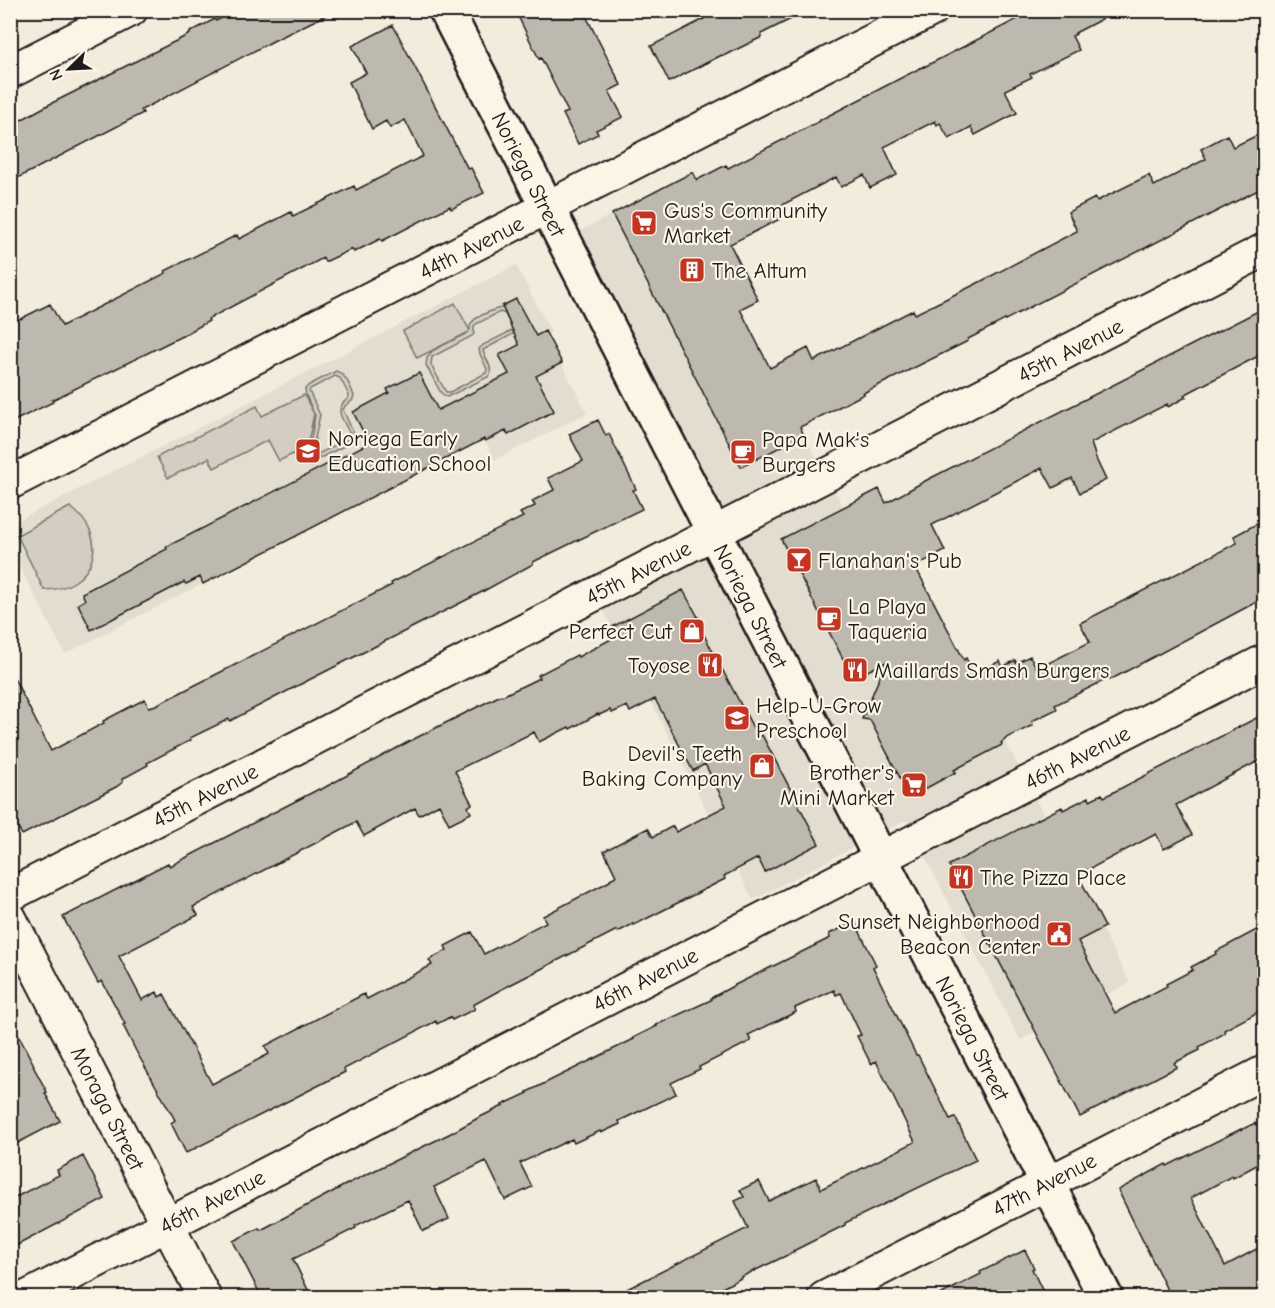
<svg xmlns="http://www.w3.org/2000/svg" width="1275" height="1308" viewBox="0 0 1275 1308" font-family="'Comic Neue',sans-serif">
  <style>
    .built { fill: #e3ddcf }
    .green { fill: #d3cec1; stroke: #78756e; stroke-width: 1.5; fill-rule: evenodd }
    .building { fill: #beb9ae; stroke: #1c1c1c; stroke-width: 1.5; fill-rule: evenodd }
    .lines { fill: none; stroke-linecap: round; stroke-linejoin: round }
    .street-casing { stroke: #1c1c1c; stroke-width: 36 }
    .secondary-casing { stroke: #1c1c1c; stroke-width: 38 }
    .street { stroke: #fcf5e5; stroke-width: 32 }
    .secondary { stroke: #fcf5e5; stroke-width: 33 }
    .labels { text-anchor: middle; stroke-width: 4.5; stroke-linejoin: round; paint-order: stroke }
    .street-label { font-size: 22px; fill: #1c1c1c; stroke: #fcf5e5 }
    .poi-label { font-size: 22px; fill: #1c1c1c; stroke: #fcf5e5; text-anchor: start }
  </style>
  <rect width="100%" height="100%" fill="#f3ecdd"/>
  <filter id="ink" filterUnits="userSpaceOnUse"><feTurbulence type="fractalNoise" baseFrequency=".0167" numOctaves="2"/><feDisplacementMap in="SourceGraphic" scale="12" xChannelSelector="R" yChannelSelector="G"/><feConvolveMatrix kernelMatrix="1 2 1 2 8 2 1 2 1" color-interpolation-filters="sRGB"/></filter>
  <g filter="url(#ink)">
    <path class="built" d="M693 172 758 300 740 310 804 435 890 592 921 577 1130 983 1020 1040 906 820 753 900 595 594 714 533 563 240Z
      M516 265 551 332 547 335 587 413 495 460 484 439 65 654 11 550V524Z"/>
    <path class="green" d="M455 303 470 331C470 328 469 325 472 322 477 316 496 308 503 308L515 333 483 350C485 360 495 368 488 377L447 397 441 393 426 365 427 358 432 351 469 332 417 358 403 331ZM500 312 505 314 513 330 483 345 479 349 480 354 487 369 486 373 450 392H446L431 365 432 357 472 336 474 334V326L476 324Z
      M336 371C346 374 351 387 354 396L352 401 345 406 343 410 355 436 353 441 350 443 320 458 312 456 309 451 315 415 314 414 307 447 279 461 268 440 214 468 209 458 168 478 157 457 257 406 262 416 304 395 314 414 306 395 305 389 309 385ZM335 376 340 378 349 395 348 399C332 409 344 421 350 434V437L347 440 318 454 315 452 313 448 320 415 309 391 310 389Z
      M70 507C112 537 95 590 44 590L17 535Z"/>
    <path class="building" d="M237 10H336L273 41 141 110 143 113 10 182V126L48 105 190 34V32L215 19 216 21Z
      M515 10H583L621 85 609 91 623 117 596 130 598 134 578 144 563 114 568 112 541 58 539 59Z
      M700 10H809L761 34 762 37 723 56 722 55 669 82 651 46 704 19Z
      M1035 10H1119L1075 33 1076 34 1072 36 1079 50 1030 74 1032 77 1005 90 1017 113 975 135 971 127 949 139 940 123 937 125 935 121 884 147 897 175 870 188 864 175 841 187 836 177 780 206 786 216 730 244 758 300 740 309 770 368 808 348 814 361 913 310 915 314 974 285 1077 231 1068 212 1095 198 1097 201 1149 175 1154 186 1206 159 1201 149 1227 135 1233 147 1264 132V187L968 339V341L863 393 864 394 800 427 804 435 741 467 612 214 693 172 697 180 726 165 728 168 820 121V120L924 66V67Z
      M393 25 468 169 471 168 484 193 451 209 450 206 382 241 380 239 354 252 352 249 325 262 323 258 208 319 209 321 182 336 52 400 53 402 10 423V324L50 304 62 326 166 273 165 271 237 235 239 239 291 212 293 216 354 186 356 190 423 156 405 120 390 128 386 121 372 129 349 82 366 73 352 46Z
      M516 299 536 336 545 331 562 363 536 376 554 411 508 435 506 431 485 441 484 439 203 584 200 577 186 584 184 582 91 630 78 604 85 600 82 593 167 549 166 547 369 443 353 412 389 393 387 389 419 373 438 410 509 374 499 355 519 345 502 306Z
      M1264 308V353L1184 395 1186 397 1168 407 1167 404 1091 443 1097 461 1106 480 1080 493 1072 478 1053 488 1042 468 932 525 945 551 915 566 964 660 966 658 974 674 1000 661 1003 667 1015 660 1016 663 1030 656 1037 669 1090 642 1080 623 1237 543 1234 536 1264 520V598L1110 680 1109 678 1055 705 1057 709 1032 721 1033 725 1007 738 1001 743 1002 745 954 770 956 772 910 797 870 720 862 719 886 662 853 678 781 539 879 489 886 503 925 481Z
      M598 420 606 436 609 434 636 489 633 490 642 509 533 562V564L480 593 297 686 230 721 229 719 190 738 191 740 147 763 148 765 122 779 123 782 116 787 22 835 10 812V670L51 751 104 723 103 721 145 699 149 707 156 705 392 585 391 583 523 517 520 513 535 506 532 501 554 490 548 478 583 461 569 434Z
      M683 590 698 617 695 618 758 737 762 735 819 844 765 872 758 858 724 876 725 879 634 925 633 924 618 932 617 930 502 989 473 1005 475 1009 452 1020 450 1017 437 1024 436 1021 344 1069 345 1072 186 1153 171 1123 175 1120 136 1051 123 1025 125 1024 102 981 98 983 63 917 168 863 170 866 319 789 320 790 410 741 501 695 502 696 539 678 538 675 577 655 578 657 617 636 612 627ZM655 699 693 771 705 764 726 806 676 832 673 826 653 837 648 828 604 851 616 876 610 879V881L543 916 546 922 484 954 472 932 445 946 447 950 429 960 432 965 367 999 364 994 265 1046 269 1054 212 1084 164 994 159 997 157 992 142 1000 119 956 198 915 193 907 356 822 364 836 415 808 419 815 439 804 449 824 471 813 468 807 472 804 455 771 534 732 539 742 569 727 570 729 598 714 599 715 610 710 612 713 627 706 630 712Z
      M1264 714V758L1176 805 1192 835 1164 849 1156 834 1078 875 1105 927 1078 941 1115 1013 1167 986 1166 984 1193 970 1191 967 1216 954 1215 952 1264 926V1009L1224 1030 1225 1033 1199 1047 1200 1050 1174 1063 1177 1067 1080 1117 949 865 1062 807 1063 810 1089 797 1090 800 1102 794 1104 797Z
      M855 922 876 965 873 967 916 1055H918L950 1119 955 1117 976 1160 845 1223V1225L793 1251 794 1252 741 1277V1278L703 1298H609L748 1228 735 1201 744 1197 740 1190 759 1181 769 1201 816 1178 821 1189 915 1142 876 1061 871 1064 857 1036 861 1035 841 993 836 995 834 990 795 1008 796 1012 748 1035 751 1041 699 1067 700 1069 671 1083 676 1094 619 1121 620 1124 601 1133 600 1131 574 1143 572 1139 520 1163 532 1187 505 1200 486 1161 434 1187 449 1219 423 1231 408 1200 355 1226 356 1228 293 1259 312 1298H262L233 1241 259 1228 261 1230 349 1183 451 1133 478 1118 503 1106 502 1105 528 1093 527 1092 634 1039 633 1038 657 1026 656 1025 711 1000V998L733 986 830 938 829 934Z
      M10 1019 34 1065 33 1066 47 1092 45 1093 60 1121 10 1147Z
      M1264 1121V1161L1233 1178 1232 1176 1191 1198 1225 1266 1264 1245V1298H1171L1118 1190 1166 1164 1167 1166 1241 1129V1130L1255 1123 1256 1125Z
      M83 1156 105 1199 10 1249V1200L59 1175 57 1170Z
      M1025 1250 1034 1268 1032 1269 1046 1298H934L981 1274 980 1272Z"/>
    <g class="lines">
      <defs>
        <path id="street" d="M10 72 131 10
          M10 483 932 10
          M10 895 1264 250
          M10 918 205 1298
          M25 1298 1264 661
          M824 1298 1264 1072"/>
        <path id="secondary" d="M446 10 1106 1298"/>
      </defs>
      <use href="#street" class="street-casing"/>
      <use href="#secondary" class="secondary-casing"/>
      <use href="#street" class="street"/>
      <use href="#secondary" class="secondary"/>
    </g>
  </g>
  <defs>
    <symbol id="supermarket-square" viewBox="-11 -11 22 22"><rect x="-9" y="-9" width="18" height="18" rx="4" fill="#c8321e" stroke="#fcf5e5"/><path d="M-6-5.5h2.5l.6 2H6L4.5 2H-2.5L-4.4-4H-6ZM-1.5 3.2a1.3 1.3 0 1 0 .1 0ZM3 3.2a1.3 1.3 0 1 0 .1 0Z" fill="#fff"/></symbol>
    <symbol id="building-square" viewBox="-11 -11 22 22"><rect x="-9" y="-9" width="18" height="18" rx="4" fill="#c8321e" stroke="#fcf5e5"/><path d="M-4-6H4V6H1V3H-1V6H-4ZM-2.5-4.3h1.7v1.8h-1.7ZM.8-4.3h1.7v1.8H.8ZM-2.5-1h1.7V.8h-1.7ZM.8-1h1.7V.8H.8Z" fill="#fff"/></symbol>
    <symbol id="school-square" viewBox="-11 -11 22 22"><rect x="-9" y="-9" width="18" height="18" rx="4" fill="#c8321e" stroke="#fcf5e5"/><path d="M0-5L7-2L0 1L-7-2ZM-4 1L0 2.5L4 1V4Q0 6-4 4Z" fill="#fff"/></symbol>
    <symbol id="cafe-square" viewBox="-11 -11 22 22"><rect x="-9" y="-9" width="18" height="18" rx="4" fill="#c8321e" stroke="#fcf5e5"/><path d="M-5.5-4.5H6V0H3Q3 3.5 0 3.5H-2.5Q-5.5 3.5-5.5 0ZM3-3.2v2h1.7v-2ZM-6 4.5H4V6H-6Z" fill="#fff"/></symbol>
    <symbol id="bar-square" viewBox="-11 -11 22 22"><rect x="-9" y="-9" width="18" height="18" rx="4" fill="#c8321e" stroke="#fcf5e5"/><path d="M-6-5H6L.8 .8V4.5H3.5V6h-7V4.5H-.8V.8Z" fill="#fff"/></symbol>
    <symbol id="shop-square" viewBox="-11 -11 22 22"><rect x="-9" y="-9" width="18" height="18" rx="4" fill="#c8321e" stroke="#fcf5e5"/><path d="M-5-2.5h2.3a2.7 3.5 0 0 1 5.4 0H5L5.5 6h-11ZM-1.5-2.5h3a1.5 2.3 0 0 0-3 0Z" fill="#fff"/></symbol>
    <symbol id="restaurant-square" viewBox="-11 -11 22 22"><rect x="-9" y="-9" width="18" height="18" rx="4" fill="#c8321e" stroke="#fcf5e5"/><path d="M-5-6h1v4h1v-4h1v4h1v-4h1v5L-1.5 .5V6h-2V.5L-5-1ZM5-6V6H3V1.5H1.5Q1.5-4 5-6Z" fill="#fff"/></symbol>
    <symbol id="civic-square" viewBox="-11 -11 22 22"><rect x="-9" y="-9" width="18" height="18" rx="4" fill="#c8321e" stroke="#fcf5e5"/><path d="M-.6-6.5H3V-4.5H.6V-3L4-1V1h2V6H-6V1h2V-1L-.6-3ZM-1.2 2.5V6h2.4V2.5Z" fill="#fff"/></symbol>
  </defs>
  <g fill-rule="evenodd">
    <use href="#supermarket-square" x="629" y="208" width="30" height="30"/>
    <use href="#building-square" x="677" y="255" width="30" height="30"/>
    <use href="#school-square" x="293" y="436" width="30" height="30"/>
    <use href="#cafe-square" x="728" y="437" width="30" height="30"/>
    <use href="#bar-square" x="784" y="545" width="30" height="30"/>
    <use href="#cafe-square" x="814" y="604" width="30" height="30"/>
    <use href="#shop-square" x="677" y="616" width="30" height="30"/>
    <use href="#restaurant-square" x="695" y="650" width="30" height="30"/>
    <use href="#restaurant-square" x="840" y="655" width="30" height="30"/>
    <use href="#school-square" x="722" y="703" width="30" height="30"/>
    <use href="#shop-square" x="747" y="751" width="30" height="30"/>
    <use href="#supermarket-square" x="899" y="770" width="30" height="30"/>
    <use href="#restaurant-square" x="946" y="862" width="30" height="30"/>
    <use href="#civic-square" x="1044" y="919" width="30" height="30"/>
  </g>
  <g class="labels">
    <g class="street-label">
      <text transform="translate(529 174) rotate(63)" y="8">Noriega Street</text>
      <text transform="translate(471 247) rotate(-27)" y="8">44th Avenue</text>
      <text transform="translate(1070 350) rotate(-27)" y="8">45th Avenue</text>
      <text transform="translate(638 572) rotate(-27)" y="8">45th Avenue</text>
      <text transform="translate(751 606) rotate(63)" y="8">Noriega Street</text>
      <text transform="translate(1077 757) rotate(-27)" y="8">46th Avenue</text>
      <text transform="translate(205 795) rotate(-27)" y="8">45th Avenue</text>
      <text transform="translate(645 979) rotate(-27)" y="8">46th Avenue</text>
      <text transform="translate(973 1038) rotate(63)" y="8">Noriega Street</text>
      <text transform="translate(108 1108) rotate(63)" y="8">Moraga Street</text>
      <text transform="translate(1044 1184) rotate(-27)" y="8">47th Avenue</text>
      <text transform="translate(212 1201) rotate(-27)" y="8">46th Avenue</text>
    </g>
    <g class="poi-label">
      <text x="664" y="218">Gus's Community<tspan x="664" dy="25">Market</tspan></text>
      <text x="712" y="278">The Altum</text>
      <text x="328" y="446">Noriega Early<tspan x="328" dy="25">Education School</tspan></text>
      <text x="762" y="447">Papa Mak's<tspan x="762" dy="25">Burgers</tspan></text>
      <text x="818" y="568">Flanahan's Pub</text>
      <text x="848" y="614">La Playa<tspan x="848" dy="25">Taqueria</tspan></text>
      <text x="672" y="639" text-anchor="end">Perfect Cut</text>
      <text x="690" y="673" text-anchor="end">Toyose</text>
      <text x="874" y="678">Maillards Smash Burgers</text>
      <text x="756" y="713">Help-U-Grow<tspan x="756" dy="25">Preschool</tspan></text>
      <text x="742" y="761" text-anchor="end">Devil's Teeth<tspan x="742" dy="25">Baking Company</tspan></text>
      <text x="894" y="780" text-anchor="end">Brother's<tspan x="894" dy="25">Mini Market</tspan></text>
      <text x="980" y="885">The Pizza Place</text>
      <text x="1040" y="929" text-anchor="end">Sunset Neighborhood<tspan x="1040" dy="25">Beacon Center</tspan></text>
    </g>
  </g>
  <rect width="1275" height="1308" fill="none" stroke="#fcf5e5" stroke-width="36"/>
  <rect x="18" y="18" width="1239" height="1272" fill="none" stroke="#1c1c1c" stroke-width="2" filter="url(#ink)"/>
  <g transform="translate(69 69) rotate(246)" stroke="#fcf5e5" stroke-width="4.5" paint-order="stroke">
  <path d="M0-4.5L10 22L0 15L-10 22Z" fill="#1c1c1c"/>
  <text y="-9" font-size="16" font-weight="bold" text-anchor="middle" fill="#1c1c1c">N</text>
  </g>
</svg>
